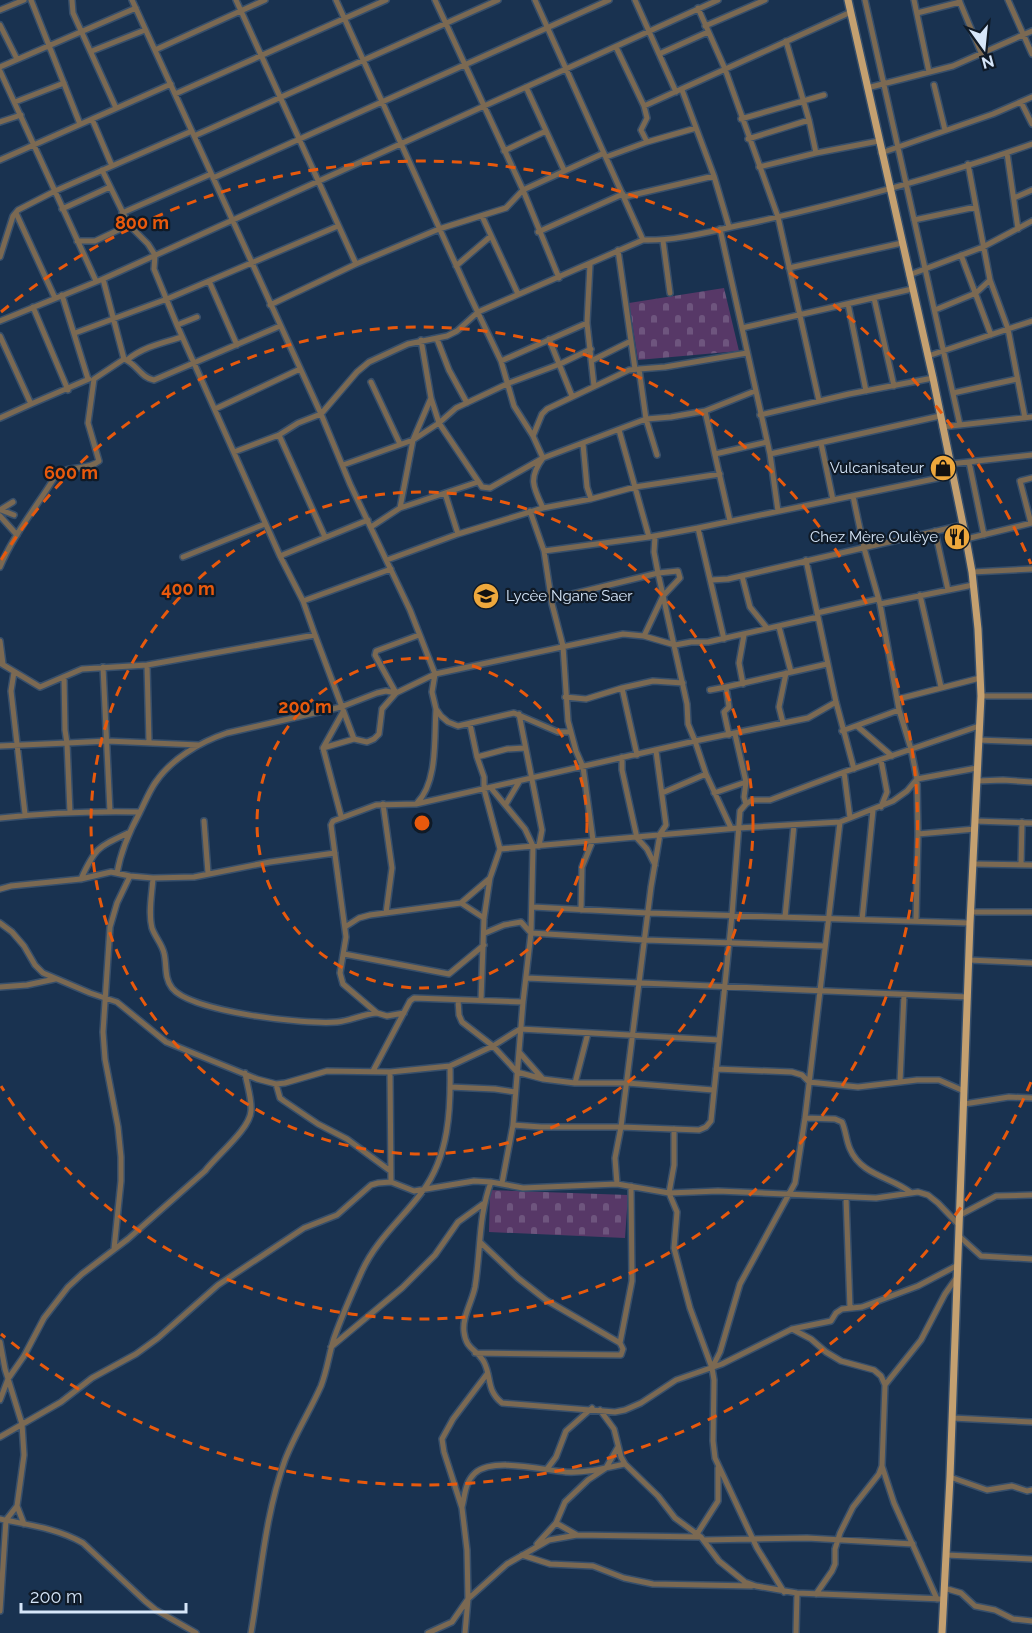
<svg xmlns="http://www.w3.org/2000/svg" width="1032" height="1633" viewBox="0 0 1032 1633" font-family="Raleway,sans-serif">
  <style>
    .cemetery { fill: url(#cemetery-stones) }
    .lines { fill: none; stroke-linecap: round; stroke-linejoin: round }
    .minor-casing { stroke: #374f6b; stroke-width: 8 }
    .major-casing { stroke: #374f6b; stroke-width: 10 }
    .minor { stroke: #7b6952; stroke-width: 5 }
    .major { stroke: #c4a070; stroke-width: 7 }
    .ring { fill: none; stroke: #e8590c; stroke-width: 3; stroke-dasharray: 10 8 }
    .labels { text-anchor: middle; stroke-width: 4.5; stroke-linejoin: round; paint-order: stroke }
    .poi-label { font-size: 15px; fill: #d6e6f9; stroke: #0f1a27; text-anchor: end }
    .centre { fill: #e8590c; stroke: #0f1a27; stroke-width: 3 }
    .ring-label { font-size: 18px; text-anchor: middle; font-weight: bold; fill: #e8590c; stroke: #0f1a27; stroke-width: 4.5; stroke-linejoin: round; paint-order: stroke }
  </style>
  <defs>
    <pattern id="cemetery-stones" width="16" height="16" patternUnits="userSpaceOnUse" patternTransform="scale(1.5)"><rect width="16" height="16" fill="#573867"/><path d="M2 7V4a2 2 0 0 1 4 0v3zM10 15v-3a2 2 0 0 1 4 0v3z" fill="#6e557e"/></pattern>
  </defs>
  <rect width="100%" height="100%" fill="#193250"/>
  <path class="cemetery" d="M724 288 739 351 638 360 629 303Z
    M490 1190 628 1195 625 1238 489 1232Z"/>
  <g class="lines">
    <defs>
      <path id="minor" d="M31 0 80 124
        M72 0 73 13 116 108
        M132 0 321 414 350 484 410 610 435 674 432 692 436 709 441 716 448 722 458 726 514 713 558 732H571
        M236 0 356 264
        M336 0 470 296 501 361 514 406 533 436 543 458C528 478 533 487 543 508L458 534 387 560
        M435 0 523 190 559 278
        M535 0 643 240
        M635 0 676 92
        M865 0 960 425
        M914 0 929 72
        M959 0 982 55
        M1008 0 1032 54
        M698 8 725 69 778 217 819 401
        M0 10 24 0
        M917 13 960 2
        M0 25 17 59
        M705 26 765 0
        M786 41 809 120 816 153
        M616 47 644 106 647 118 641 130 647 142
        M155 50 265 0
        M92 51 145 30
        M659 54 708 32
        M0 67 136 8
        M0 71 96 281
        M934 85 945 130
        M526 87 564 170
        M867 88 953 66 1032 31
        M682 90 714 176 729 227
        M175 94 386 0
        M15 102 64 83
        M1021 102 1032 124
        M644 106 851 12
        M92 119 112 166
        M741 119 824 95
        M0 122 21 115
        M194 136 498 0
        M748 139 809 120
        M504 151 546 131
        M881 153 993 114 1032 97
        M1007 153 1018 229
        M606 157 647 142 696 128
        M0 160 171 84
        M968 164 976 207
        M759 167 816 153 879 141
        M102 170 129 225 148 244 155 255 154 269 177 325 280 556 368 520
        M213 178 609 0
        M624 197 714 176
        M1014 198 1032 190
        M62 209 110 187
        M16 213 55 298
        M122 213 211 174
        M482 216 518 294
        M914 220 976 207 990 280 1008 329 1025 418
        M720 229 770 454 778 511
        M538 232 623 194
        M77 241H95L129 225
        M663 241 670 293
        M618 250 635 369
        M961 255 991 335
        M0 257 13 216 18 210 55 191 192 131
        M590 264 587 323 594 386
        M456 266 491 236
        M789 268 902 243
        M909 275 983 247 1032 221
        M209 281 237 345
        M62 295 88 379
        M874 298 894 386
        M848 304 866 391
        M270 305 356 264 439 229 506 208 523 190 604 153
        M33 307 68 390
        M935 310 976 293 990 280
        M0 321 103 279 718 0
        M177 325 197 317
        M742 328 912 289
        M75 333 167 299 338 226
        M0 336 31 404 0 418
        M437 339 449 370 467 403
        M549 339 572 396
        M421 340 431 398 439 423 482 487 490 488 543 458 646 419 671 417 705 411 755 391
        M928 356 1032 321
        M124 359C137 364 141 378 154 380L280 326
        M127 360C143 347 162 343 182 337
        M593 360 631 341
        M501 361 587 323
        M371 382 400 444
        M953 393 1017 379
        M31 404 89 379
        M215 409 300 369
        M705 411 730 521
        M760 415 849 394 933 378
        M942 427 1032 417
        M619 430 649 537
        M279 435 325 537
        M533 436 542 414 547 409 629 370 639 369
        M821 443 833 500
        M583 444 587 487 591 499
        M234 452 279 435 298 423 321 414 357 372 369 362 408 344 447 336 457 331 478 312 643 240C677 241 712 231 746 224 843 203 939 177 1032 144
        M715 454 767 442
        M770 454 940 416
        M657 455 646 419 639 369 665 367 747 353
        M969 462 984 535
        M950 464 1032 455
        M343 465 413 440 439 423 456 408 509 383 560 364 591 349
        M853 496 864 548 880 604 899 710 911 749 917 779 918 834 916 921
        M400 508 445 493
        M543 508 591 499 635 487 720 474
        M0 510 13 502
        M1 510 14 515
        M530 511 544 551 649 537 698 528 953 475
        M0 516 17 535
        M1031 523 1020 481 1032 478
        M371 527 400 508 413 440 431 398
        M698 528 724 639
        M935 531 948 590
        M458 534 445 493 478 482
        M966 539 1032 523
        M544 551 552 604 563 646 568 721 576 751 583 767 593 840 582 867 581 910
        M280 556 303 601 315 635
        M183 557 265 524
        M806 560 836 702 854 769
        M0 567C13 535 38 505 56 475 68 465 87 471 99 461L88 423 94 379 124 359 103 279
        M972 572 1032 569
        M742 576 750 607 767 628
        M711 580 728 579 963 525
        M920 595 941 687
        M552 599 658 573 654 552 655 536
        M303 601 391 569
        M880 604 973 585
        M817 613 878 599
        M779 627 791 672
        M644 636 663 596 680 578 678 571 658 573 687 704 688 724 695 741 706 774 731 828
        M0 641 3 664
        M0 663 40 687 82 669 147 665 315 635 354 739
        M147 665 149 742
        M103 667 110 812
        M14 672 11 691 25 814
        M64 677 65 730 67 743 107 741 199 745
        M743 684 739 663 744 635
        M726 687 827 664
        M710 690 726 687 729 707 724 712 729 735
        M396 693 375 655 376 651 419 635
        M981 696H1032
        M565 697 586 699 622 688
        M898 699 980 678
        M519 714 542 830 539 846
        M783 723 779 707 786 673
        M470 724 477 757 484 777V789L500 849 490 878 484 918 481 1000
        M857 726 892 756
        M842 731 899 710
        M978 740 1032 742
        M0 746 67 743 70 813
        M323 748 343 712
        M637 755 622 688 653 681 683 683
        M477 757 507 749 525 748
        M622 757V770L637 838 647 849 655 865
        M881 760 887 792 881 807
        M844 772 850 818
        M977 781 1003 780 1032 782
        M491 788 525 829 533 846 531 933 523 1002 513 1125 502 1183
        M662 793 706 774
        M714 793 746 782
        M417 803C438 782 434 738 436 709
        M383 804 392 868 386 913
        M506 804 519 782
        M746 804 752 800H770L844 772 979 726
        M341 816 323 748 354 739 367 742 374 739 379 734 382 709 396 693 435 674 623 634 644 636 675 645 691 642H708L818 617
        M0 818C46 813 93 811 139 812
        M204 821 208 873
        M975 821 1032 823
        M918 834 975 829
        M500 849 738 828 840 822 893 801 907 791 917 779 977 768
        M973 864 1032 865
        M1021 865 1022 822
        M117 873C121 850 129 832 140 812 145 802 149 792 155 783 171 759 200 742 227 733L341 707 377 693 386 691 396 693
        M153 878C152 894 148 913 152 928 155 937 162 944 164 953 167 965 164 978 172 988 191 1012 306 1025 337 1022 350 1021 363 1014 377 1013
        M81 879C95 848 98 847 128 833
        M0 889 11 886 81 879 111 872 130 876 153 878 194 877 270 862 335 853
        M461 903 484 918
        M533 907 648 913 970 923
        M971 912H1032
        M785 917 794 825
        M862 920 873 810
        M0 923 12 932 24 946 35 965 43 973 90 993 117 1002 166 1042 257 1079 276 1084 285 1083 327 1071 390 1072 450 1066 493 1046 520 1029 719 1040
        M345 927 359 918 370 915 461 903 489 879
        M485 933 504 925 521 922 531 933 645 940 825 946
        M344 954 449 974 484 945
        M969 960 1032 963
        M526 978 968 997
        M0 987 27 985 55 979
        M458 1000 459 1015 462 1022 493 1046 517 1072 543 1079 575 1083H627L713 1090
        M404 1013 387 1016 377 1013 343 984 340 973 346 937 331 825 333 821 376 805 416 804 695 741 808 718 836 702
        M519 1052 542 1078
        M716 1069 792 1072 802 1075 809 1082 848 1086 858 1087 917 1080H939L964 1091
        M373 1071 410 1001 414 998 523 1002
        M390 1072 391 1182
        M900 1082 904 995
        M575 1083 588 1033
        M276 1084 280 1098 284 1101 318 1124 347 1139 389 1170
        M450 1087 495 1089 515 1092
        M964 1104 1009 1097 1032 1098
        M805 1118 835 1119 842 1122C846 1131 846 1140 850 1149 861 1175 891 1177 910 1192
        M513 1125 541 1127H621L699 1130 706 1127 711 1121 732 915 740 811 746 804 744 797 746 782 735 734
        M674 1129V1165L669 1193 677 1212 674 1248 690 1308 712 1368 714 1380 713 1441 715 1458 757 1548 784 1592
        M491 1182C478 1217 481 1250 475 1287 472 1302 462 1317 464 1332 466 1350 477 1349 484 1362 492 1378 486 1390 502 1403L615 1412 625 1410 641 1403 676 1380 722 1364 792 1329 831 1321 836 1313 842 1309 862 1307 918 1286 958 1265
        M617 1184 615 1158 621 1127 651 887 660 834 666 825 656 751
        M846 1197 850 1308
        M960 1215 996 1196 1032 1195
        M959 1236 981 1256 1032 1259
        M114 1249 121 1181V1157L118 1127 105 1059 103 1032 110 927 117 903 130 876
        M792 1329 811 1339 826 1352 841 1361 874 1370 881 1376 885 1385 882 1466 879 1474 853 1507 840 1533 835 1549V1564L832 1571 816 1594
        M0 1342 5 1369 22 1424 24 1455 17 1506 6 1520 0 1611
        M620 1343 632 1281 631 1186
        M331 1347 402 1288 435 1255 458 1222 483 1204
        M475 1353 621 1355 623 1349 620 1343 546 1300 518 1278 480 1242
        M712 1368 720 1352 740 1284 795 1183 805 1118 840 822
        M885 1385 921 1340 945 1294 957 1277
        M0 1400 8 1379 24 1356 44 1318 68 1287 82 1274 128 1239 205 1171C217 1155 250 1129 251 1111 252 1099 247 1085 245 1073
        M600 1410 614 1429 621 1457 625 1464 658 1496 675 1518 701 1537 719 1561 745 1582 756 1586 797 1593 943 1599
        M952 1418 1032 1422
        M0 1437 61 1402 92 1378 136 1354 158 1338 218 1285 304 1228 337 1215 371 1185 378 1183 391 1182 414 1191 474 1181 491 1182 523 1188 617 1184 669 1193 718 1191 876 1198 918 1192 928 1195 938 1203 959 1225
        M882 1466 894 1503 937 1599
        M547 1469 556 1457 566 1431 592 1408
        M950 1477 987 1490 1012 1486 1027 1491 1032 1490
        M17 1506 24 1524
        M462 1507C465 1495 465 1482 475 1473 494 1457 542 1470 566 1472 586 1473 606 1468 625 1464
        M0 1519C28 1525 57 1528 83 1543L145 1601 156 1610 196 1633
        M556 1523 577 1535
        M697 1534 718 1501V1468
        M704 1540 807 1538 913 1544
        M537 1544 556 1523 565 1502 588 1480 606 1468 618 1447
        M522 1555 550 1564 593 1566 624 1578 653 1584 752 1586
        M946 1555 1032 1559
        M944 1588 961 1593 975 1606 995 1610 1013 1619 1032 1621
        M251 1633C261 1575 265 1515 285 1460 295 1434 310 1411 321 1386 327 1371 329 1354 334 1338 342 1316 352 1293 362 1271 376 1240 402 1219 422 1192 449 1156 451 1110 450 1066
        M428 1633 452 1622 468 1599 507 1564 549 1540 577 1535 699 1537
        M465 1633 468 1599 467 1550 462 1508 444 1452 442 1439 453 1419 487 1374
        M796 1633 797 1593"/>
      <path id="major" d="M848 0 933 378 966 539 972 572 978 629 981 696 970 923 950 1477 942 1633"/>
    </defs>
    <use href="#minor" class="minor-casing"/>
    <use href="#major" class="major-casing"/>
    <use href="#minor" class="minor"/>
    <use href="#major" class="major"/>
  </g>
  <g class="ring">
    <circle cx="422" cy="823" r="165"/>
    <circle cx="422" cy="823" r="331"/>
    <path d="M1 560A496 496 0 1 1 1 1086"/>
    <path d="M1031 1082A662 662 0 0 1 1 1334M1 312A662 662 0 0 1 1031 564"/>
  </g>
  <defs>
    <symbol id="shop-disc" viewBox="-11 -11 22 22"><circle r="9.5" fill="#eea83c" stroke="#0f1a27"/><path d="M-5-2.5h2.3a2.7 3.5 0 0 1 5.4 0H5L5.5 6h-11ZM-1.5-2.5h3a1.5 2.3 0 0 0-3 0Z" fill="#111"/></symbol>
    <symbol id="restaurant-disc" viewBox="-11 -11 22 22"><circle r="9.5" fill="#eea83c" stroke="#0f1a27"/><path d="M-5-6h1v4h1v-4h1v4h1v-4h1v5L-1.5 .5V6h-2V.5L-5-1ZM5-6V6H3V1.5H1.5Q1.5-4 5-6Z" fill="#111"/></symbol>
    <symbol id="school-disc" viewBox="-11 -11 22 22"><circle r="9.5" fill="#eea83c" stroke="#0f1a27"/><path d="M0-5L7-2L0 1L-7-2ZM-4 1L0 2.5L4 1V4Q0 6-4 4Z" fill="#111"/></symbol>
  </defs>
  <g fill-rule="evenodd">
    <use href="#shop-disc" x="928" y="453" width="30" height="30"/>
    <use href="#restaurant-disc" x="942" y="522" width="30" height="30"/>
    <use href="#school-disc" x="471" y="581" width="30" height="30"/>
  </g>
  <g class="labels">
    <g class="poi-label">
      <text x="924" y="473">Vulcanisateur</text>
      <text x="938" y="542">Chez Mère Oulèye</text>
      <text x="506" y="601" text-anchor="start">Lycèe Ngane Saer</text>
    </g>
  </g>
  <circle cx="422" cy="823" r="9" class="centre"/>
  <g class="ring-label">
    <text x="142" y="229">800 m</text>
    <text x="71" y="479">600 m</text>
    <text x="188" y="595">400 m</text>
    <text x="305" y="713">200 m</text>
  </g>
  <g transform="translate(984 48) rotate(165)" stroke="#0f1a27" stroke-width="4.5" paint-order="stroke">
  <path d="M0-4.5L10 22L0 15L-10 22Z" fill="#d6e6f9"/>
  <text y="-9" font-size="16" font-weight="bold" text-anchor="middle" fill="#d6e6f9">N</text>
  </g>
  <path d="M21 1603v9h165v-9" fill="none" stroke="#d6e6f9" stroke-width="3"/>
  <text x="30" y="1603" font-size="18" fill="#d6e6f9" stroke="#0f1a27" stroke-width="4.5" paint-order="stroke">200 m</text>
</svg>
